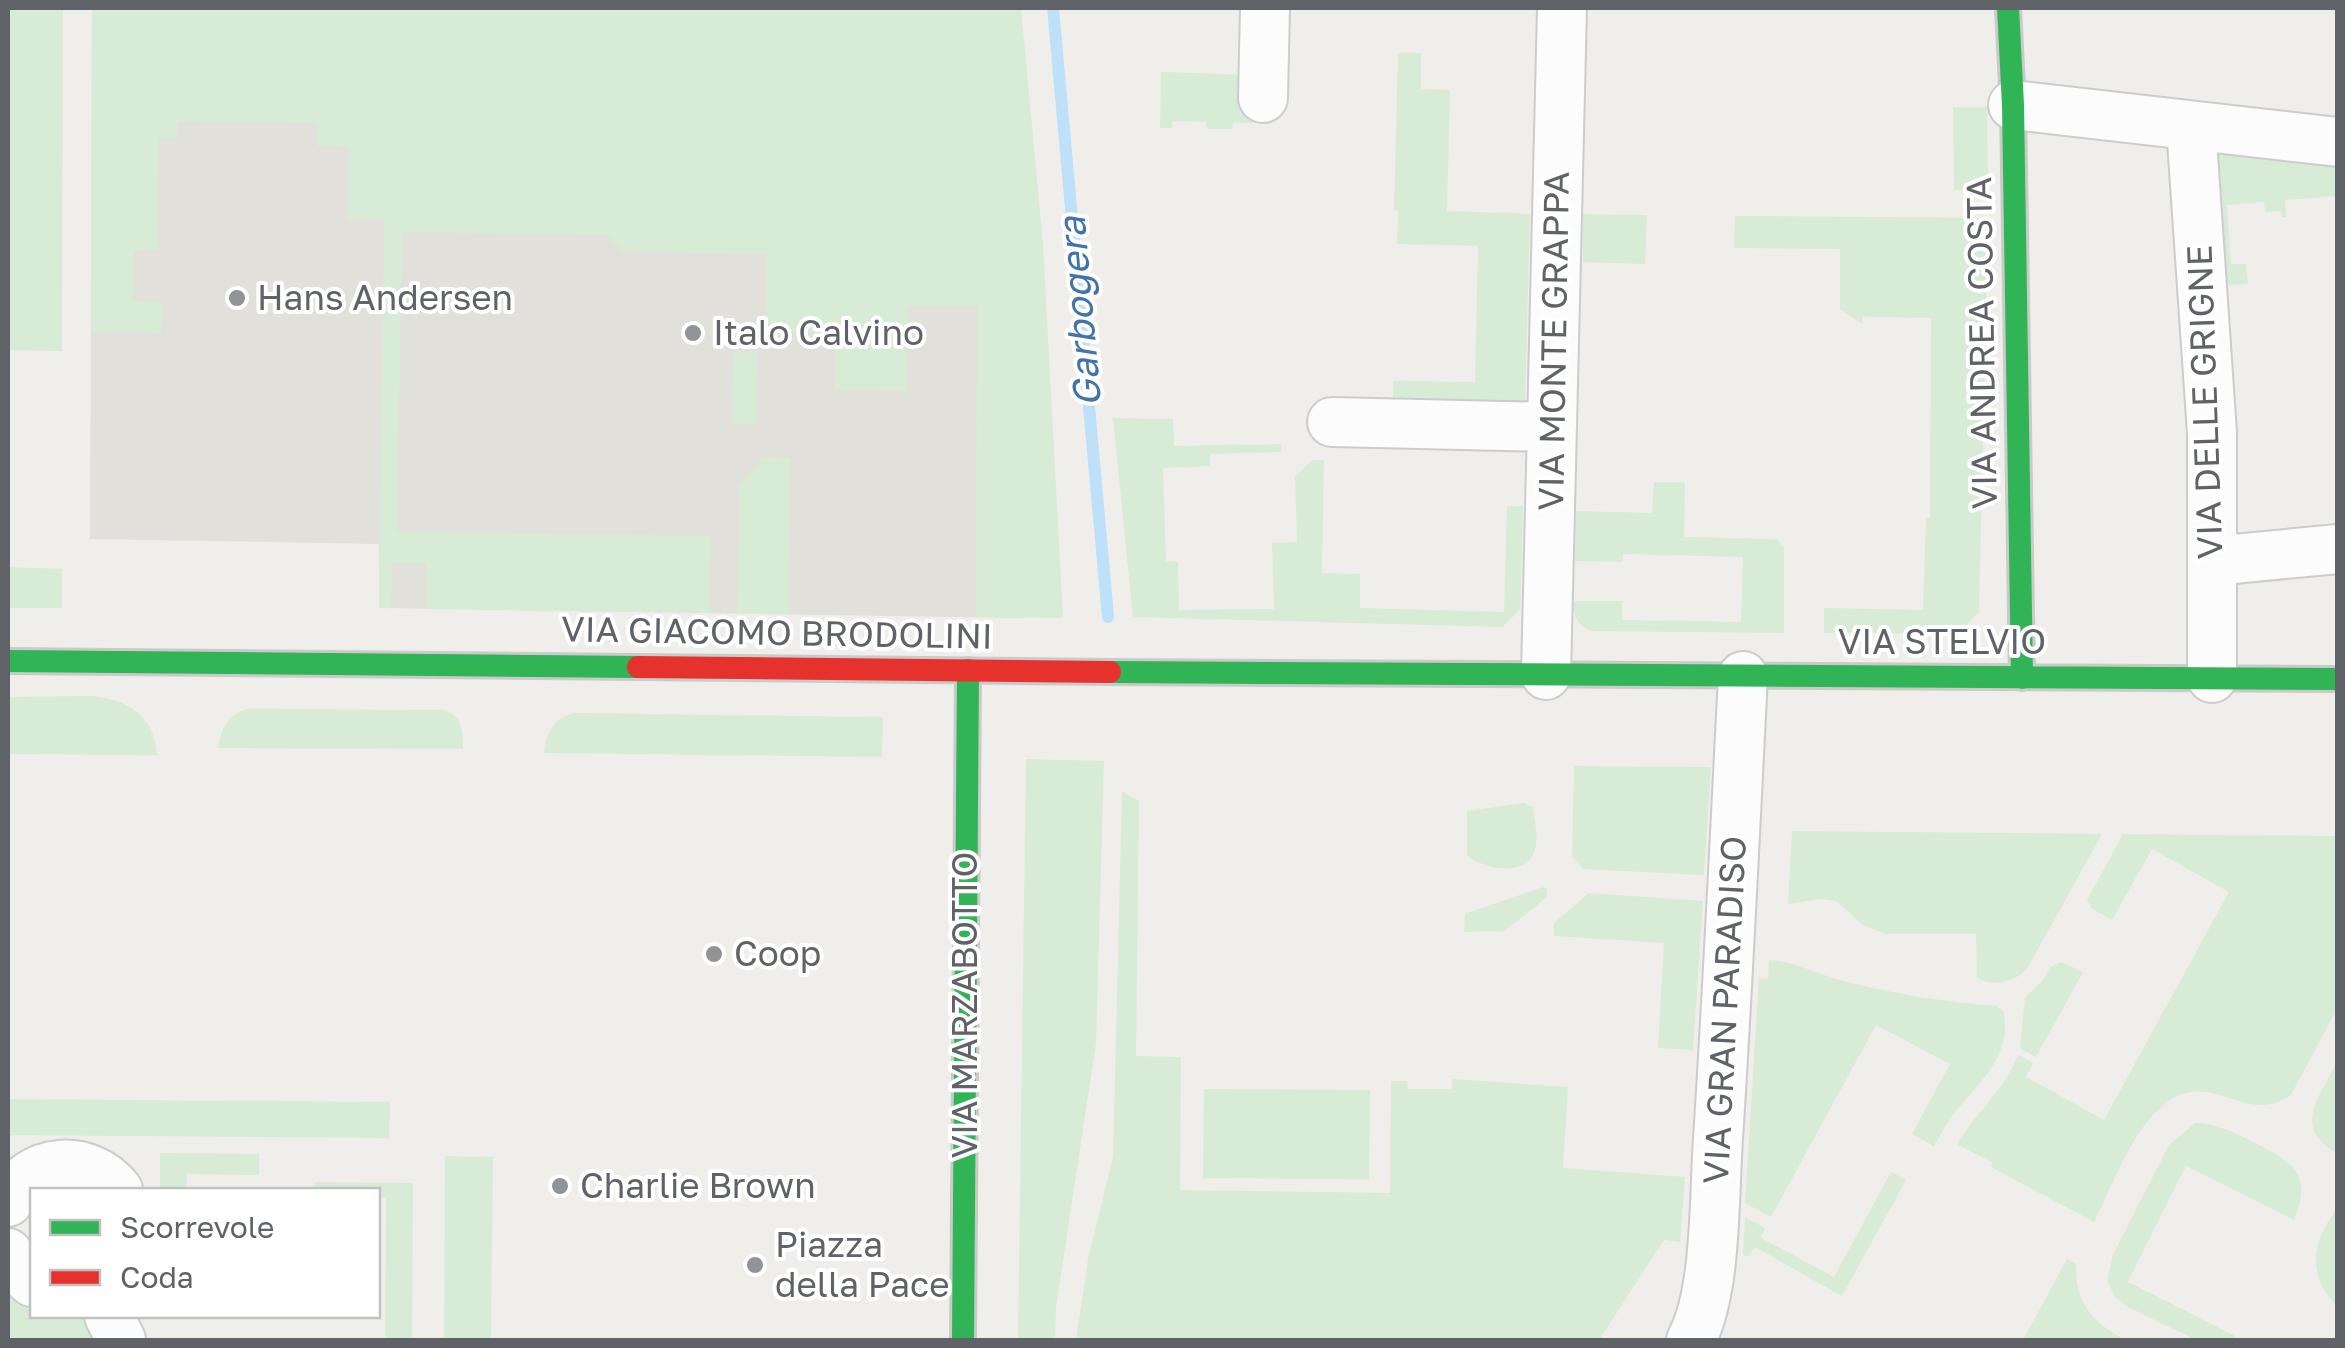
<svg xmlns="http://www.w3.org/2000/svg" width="2345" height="1348" viewBox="0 0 2345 1348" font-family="'Golos Text',sans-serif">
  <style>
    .education { fill: #e2e0da }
    .green { fill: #d8ebd6 }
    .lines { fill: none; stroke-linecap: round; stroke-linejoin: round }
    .stream { stroke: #bfe0f9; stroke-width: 12 }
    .street-casing { stroke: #cbcccc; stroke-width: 52 }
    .fast-casing { stroke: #cacacb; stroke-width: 28 }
    .jam-casing { stroke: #cacacb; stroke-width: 28 }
    .street { stroke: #fdfcfc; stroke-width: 48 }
    .fast { stroke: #30b455; stroke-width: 22 }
    .jam { stroke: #e5322d; stroke-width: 22 }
    .poi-dot { fill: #919496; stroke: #fff; stroke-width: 4 }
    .labels { text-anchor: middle; stroke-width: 8; stroke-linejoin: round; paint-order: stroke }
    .poi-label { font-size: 35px; fill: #5f6368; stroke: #fff; text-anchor: start }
    .street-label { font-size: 35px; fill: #5f6368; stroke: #fff }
    .water-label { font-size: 38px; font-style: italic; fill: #4174aa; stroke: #fff }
  </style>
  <rect width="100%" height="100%" fill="#efeeea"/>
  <path class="education" d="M92 8H984L1022 618 379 608V544L90 539Z"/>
  <path class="green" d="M8 8H63L62 351 8 350Z
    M92 8H1021L1043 244 1063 618 976 617 977 306H908L907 391 835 390V332L766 331V254L624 252 607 235 402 232 397 531 711 536 710 613 426 609V563H392L391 608H379L384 220 348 219V147L317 146V123L177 121V138H159L158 250 134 251 133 301 162 302 161 333 91 332Z
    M1398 53H1421V89L1450 90 1447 211 1530 214 1525 406 1393 403V381L1475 382 1478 246 1397 244 1398 211 1394 210Z
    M1161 72 1254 75 1253 123 1233 122 1232 129H1207L1206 122 1173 121 1172 128H1160Z
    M1953 107H1987L1988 190H1954Z
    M2211 149 2337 163V196L2285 200 2286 217H2282L2281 211 2265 212 2264 202 2227 205 2231 264H2246L2248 284 2213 287Z
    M1583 214 1647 215 1645 264 1583 262Z
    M1735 216 1988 218 1979 612 1957 634 1824 633V608L1923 610 1926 519 1930 518 1931 318 1863 317 1862 324 1840 309V249L1734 248Z
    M733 352 757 353 756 425 732 424Z
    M1113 418 1173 419 1174 446 1281 444V452L1210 454V466L1163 468 1166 561 1178 562 1179 610 1274 609 1272 543 1297 542 1295 476 1313 460H1324L1322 573 1360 574V608L1504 612 1507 506H1523L1520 610 1502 627 1133 617Z
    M763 457 790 458 788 614H737L739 486Z
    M1654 482H1685L1684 537 1777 539 1784 547V633L1593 631C1577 627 1573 616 1574 601H1622V620L1741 622 1743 557 1623 554V562L1575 561 1576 511 1652 513Z
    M8 567 62 569V608H8Z
    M91 696C128 699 155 716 157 755L8 754V697Z
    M247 709 445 710C463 717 463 732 463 749L218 748C221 729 227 715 247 709Z
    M574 713 883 717 882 757 544 753C546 732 554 718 574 713Z
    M1026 759 1104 761 1096 1043 1056 1308 1055 1340H1018Z
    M1574 766 1711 767 1704 875 1583 869 1572 856Z
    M1122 791 1139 801 1136 1056 1181 1057 1180 1190 1390 1193 1391 1081H1407L1408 1089H1452V1079L1568 1087 1563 1168 1685 1177 1680 1242 1664 1240 1599 1340H1076L1088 1259 1113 1157Z
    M1524 803 1533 807C1534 819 1539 837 1535 849 1527 878 1488 869 1470 858L1467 855V811Z
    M1792 831 2102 834 2027 969C2015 982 1992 987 1977 978L1976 934H1885L1863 925 1836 901 1821 899 1788 904Z
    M2123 834 2337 836V1009L2291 1095C2244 1130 2206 1058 2155 1113 2127 1142 2112 1187 2094 1222L1991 1167 1993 1163 1957 1144C1976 1112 2004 1091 2018 1055L2033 1063 2026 1077 2104 1120 2229 892 2152 849 2112 920 2091 908 2087 900Z
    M1543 887 1547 889V897L1505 931 1464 932 1465 914Z
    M1589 893 1703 901 1693 1050 1658 1048 1664 943 1554 936V923Z
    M1769 960C1794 961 1819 975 1844 981 1894 994 1945 1002 1997 1006L2003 1011C2014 1053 1979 1083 1956 1111 1947 1122 1941 1135 1934 1146L1912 1134 1950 1064 1876 1025 1771 1217 1745 1203 1759 978 1768 979Z
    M2061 962 2083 972 2036 1057 2020 1048 2025 998 2043 980 2050 967Z
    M2337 1062V1114L2334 1121 2337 1124V1153C2291 1129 2320 1096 2337 1062Z
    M1204 1089 1370 1090 1369 1179 1203 1178Z
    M8 1099 390 1102 389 1138 8 1135Z
    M2195 1123C2217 1123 2235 1133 2255 1143 2293 1162 2313 1175 2294 1220L2186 1166 2128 1282 2235 1336 2230 1340H2196L2126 1306 2116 1298 2107 1281 2113 1255 2169 1145Z
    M160 1153 259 1154V1175L187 1174 186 1190H160Z
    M445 1156 493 1157 491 1340H444Z
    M1891 1172 1906 1180 1842 1296 1755 1247 1748 1257 1743 1254 1745 1217 1765 1228 1761 1238 1834 1277Z
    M314 1182 413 1183 412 1340H385L386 1198 378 1197V1190H314Z
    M2337 1209V1306C2307 1275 2311 1242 2337 1209Z
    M2067 1259 2076 1264C2075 1303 2092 1323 2126 1340H2023Z
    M8 1276 32 1296V1316H85L93 1325 98 1340H8Z"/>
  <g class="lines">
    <path class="stream" d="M1053 8 1108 617"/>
    <defs>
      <path id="street" d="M1263 98 1265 8
        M2013 105 2338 142
        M2191 126 2212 433V678
        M1332 422 1552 427
        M2212 561 2338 549
        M1546 675 1562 8
        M8 1202C28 1156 89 1153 118 1190
        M8 1253 11 1262 32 1282
        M109 1316 121 1340
        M1691 1340C1717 1293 1714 1194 1718 1139 1728 985 1735 831 1743 676"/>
      <path id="fast" d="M2008 8 2013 105 2022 678
        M8 661 638 667
        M1110 672 2338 679
        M963 1340 968 670"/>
      <path id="jam" d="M638 667 1110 672"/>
    </defs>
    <use href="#street" class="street-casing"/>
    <use href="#fast" class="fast-casing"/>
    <use href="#jam" class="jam-casing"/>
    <use href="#street" class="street"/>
    <use href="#fast" class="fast"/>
    <use href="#jam" class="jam"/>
  </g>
  <g class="poi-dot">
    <circle cx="237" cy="298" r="10"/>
    <circle cx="693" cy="333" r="10"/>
    <circle cx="714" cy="954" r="10"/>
    <circle cx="560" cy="1186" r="10"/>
    <circle cx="755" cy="1265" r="10"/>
  </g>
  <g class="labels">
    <g class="poi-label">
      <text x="257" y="310">Hans Andersen</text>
      <text x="713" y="345">Italo Calvino</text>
      <text x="734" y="966">Coop</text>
      <text x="580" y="1198">Charlie Brown</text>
      <text x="775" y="1257">Piazza<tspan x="775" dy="40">della Pace</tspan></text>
    </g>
    <g class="street-label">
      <text transform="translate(1554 341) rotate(-89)" y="12">VIA MONTE GRAPPA</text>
      <text transform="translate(1982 343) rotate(-91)" y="12">VIA ANDREA COSTA</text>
      <text transform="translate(2205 402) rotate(-92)" y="12">VIA DELLE GRIGNE</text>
      <text transform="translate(777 633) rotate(1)" y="12">VIA GIACOMO BRODOLINI</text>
      <text x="1942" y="654">VIA STELVIO</text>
      <text transform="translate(965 1005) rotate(-90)" y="12">VIA MARZABOTTO</text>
      <text transform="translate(1725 1010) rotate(-87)" y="12">VIA GRAN PARADISO</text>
    </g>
    <g class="water-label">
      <text transform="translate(1080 312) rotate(-95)" y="13">Garbogera</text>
    </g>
  </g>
  <rect width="2345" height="1348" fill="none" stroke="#5f6368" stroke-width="20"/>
  <rect x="30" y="1188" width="350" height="130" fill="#ffffff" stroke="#bfc1c3" stroke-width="2.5"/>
  <rect x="50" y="1220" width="50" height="15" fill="#30b455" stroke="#bfc1c3" stroke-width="2.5"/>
  <text x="120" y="1238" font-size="30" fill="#5f6368">Scorrevole</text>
  <rect x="50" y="1270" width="50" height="15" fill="#e5322d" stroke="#bfc1c3" stroke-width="2.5"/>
  <text x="120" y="1288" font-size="30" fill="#5f6368">Coda</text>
</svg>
